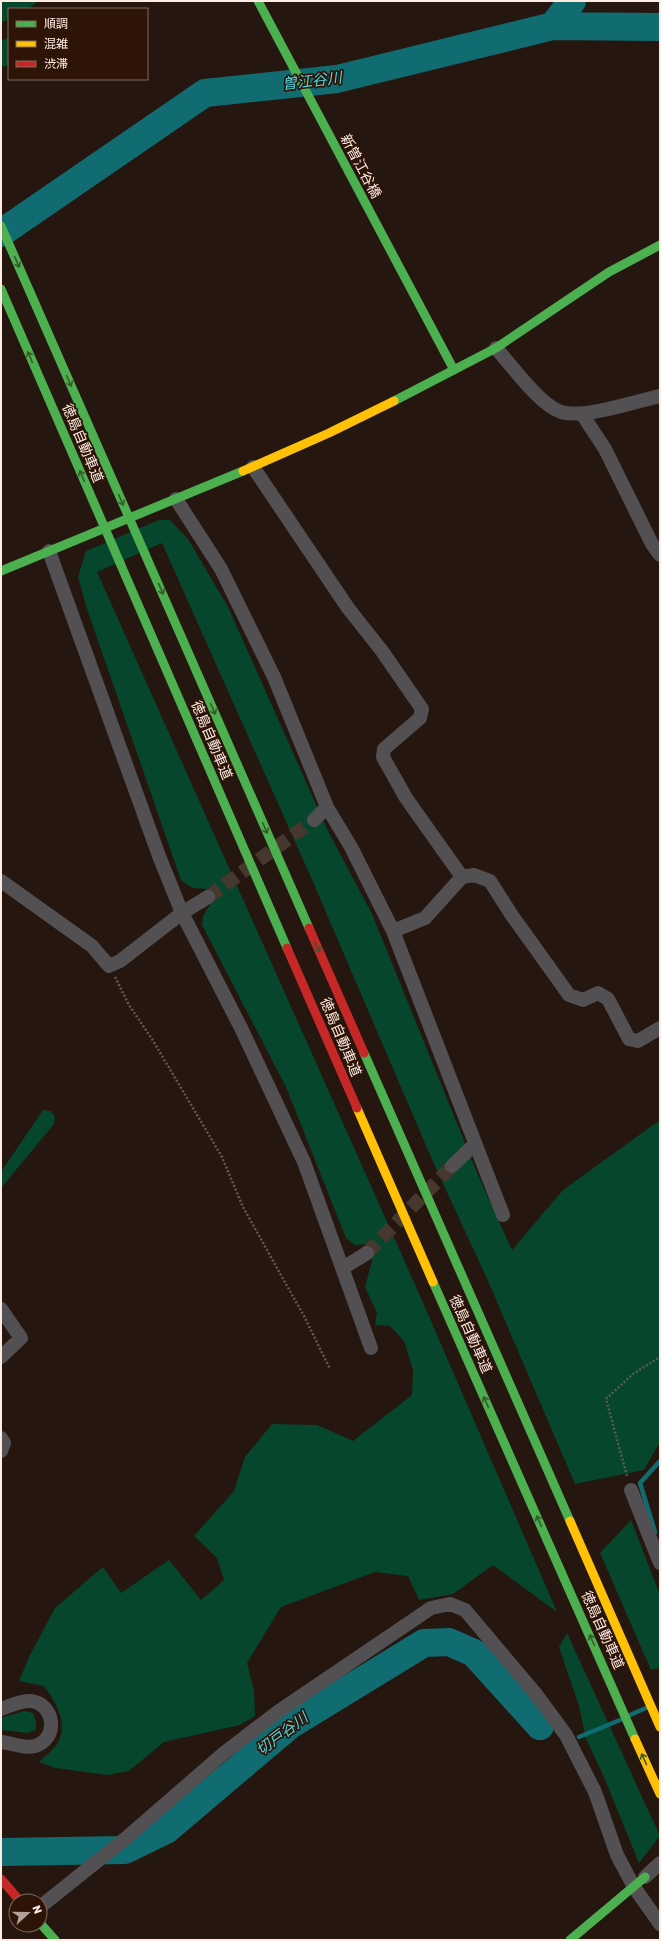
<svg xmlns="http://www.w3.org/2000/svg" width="661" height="1941" viewBox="0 0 661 1941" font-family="Rubik,'Noto Sans JP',sans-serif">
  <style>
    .forest { fill: #05462c }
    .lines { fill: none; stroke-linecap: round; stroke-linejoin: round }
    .stream { stroke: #116c72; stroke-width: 4.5 }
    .river { stroke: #116c72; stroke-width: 28 }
    .street-tunnel { stroke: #46372f; stroke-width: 14; stroke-dasharray: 14 7; stroke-linecap: butt }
    .path { stroke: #5e595a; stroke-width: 2.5; stroke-dasharray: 2 2; stroke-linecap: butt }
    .street { stroke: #535053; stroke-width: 14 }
    .fast { stroke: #4caf50; stroke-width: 9 }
    .slow { stroke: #ffc107; stroke-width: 9 }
    .jam { stroke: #c62828; stroke-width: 9 }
    .fast-bridge { stroke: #4caf50; stroke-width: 9 }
    .oneway { stroke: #3b5a28 }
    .labels { text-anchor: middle; stroke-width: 3.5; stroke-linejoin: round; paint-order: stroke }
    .street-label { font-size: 14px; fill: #feece3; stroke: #2d1407 }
    .water-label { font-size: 15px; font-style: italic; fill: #52d5e0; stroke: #2d1407 }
  </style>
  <rect width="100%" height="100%" fill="#25170f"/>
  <path class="forest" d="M1 1H39L28 9H9V20L1 22Z
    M9 37V65L1 67V41Z
    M159 520H170L188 539 228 607 327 829 372 914 478 1175 512 1250 563 1190 660 1120V1442L644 1470 575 1484 488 1281 434 1164 313 882 162 543 97 572 421 1298 557 1612 493 1565 453 1594 419 1600 408 1576 375 1572 281 1607 247 1663 254 1691 255 1716 240 1725 164 1742 129 1771 107 1775 56 1768 39 1762C45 1756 55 1749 59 1741 67 1721 56 1702 44 1686L19 1681 29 1657 55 1608 103 1567 121 1593 169 1560 201 1600 224 1580 217 1558 194 1536 234 1491 245 1457 272 1424 317 1425 353 1441 412 1395 413 1370 404 1341 390 1326 375 1325 377 1313 365 1287 372 1261 365 1244 355 1245 346 1238 286 1087 202 925 203 916 213 900 208 889 192 888 181 880 87 609 78 577 86 551Z
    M43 1110 51 1111 55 1117 54 1124 1 1188V1172Z
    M631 1520 660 1595V1668L651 1670 600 1553Z
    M567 1633 660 1836 639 1863 604 1777 586 1739 579 1706 559 1647Z
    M24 1711 33 1713 36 1721V1730L27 1733 1 1730V1718Z"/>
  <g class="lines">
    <path class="stream" d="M655 1532 640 1483 660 1461
      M630 1715 646 1708
      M579 1737 620 1720"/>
    <path class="river" d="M553 26 572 1
      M1 233 205 93 337 79 553 26 660 27
      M1 1852 125 1850 166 1830 290 1725 424 1643 449 1642 474 1653 540 1726"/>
    <path class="street-tunnel" d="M208 897 314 820
      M367 1253 452 1166"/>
    <path class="path" d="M115 977 129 1005 152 1039 222 1157 243 1207 305 1318 330 1369
      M627 1476 606 1399 633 1374 660 1357"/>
    <path class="street" d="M496 348C512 366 539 404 561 412 584 419 636 401 660 396
      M582 414 605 449 652 544 660 555
      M253 467 348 608 382 651 422 709 420 718 384 749 383 757 406 798 462 877 425 918 393 931
      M176 499 221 569 274 677 327 807 351 847 393 931 503 1215
      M49 551 159 856 182 913 241 1028 304 1162 371 1348
      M314 820 327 807
      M462 877 474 875 490 881 511 914 569 995 583 1000 598 993 608 999 629 1039 638 1041 660 1028
      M1 881 92 946 109 966 120 961 182 913 208 897
      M452 1166 475 1144
      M343 1268 367 1253
      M1 1309 21 1338 1 1357
      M1 1438 4 1443 1 1451
      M631 1490 660 1563
      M1 1709C10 1706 21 1700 31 1701 55 1704 59 1739 35 1746 24 1749 12 1743 1 1742
      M645 1877 660 1863
      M40 1907 125 1839 224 1753 279 1711 431 1608 450 1604 465 1610 535 1693 566 1735 595 1792 617 1855 634 1887 660 1924"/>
    <path class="fast" d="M258 1 454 370
      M394 401 496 348 609 272 660 245
      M145 554 309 928
      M120 563 287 948
      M1 571 243 471
      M364 1053 570 1521
      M433 1282 635 1739
      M40 1923 55 1940
      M570 1940 645 1877"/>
    <path class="slow" d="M243 471 329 433 394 401
      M357 1108 433 1282
      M570 1521 660 1727
      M635 1739 660 1794"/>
    <path class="jam" d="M309 928 364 1053
      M287 948 357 1108
      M1 1879 20 1901"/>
    <path class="fast-bridge" d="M1 226 145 554
      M1 289 120 563"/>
  </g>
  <defs><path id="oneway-shaft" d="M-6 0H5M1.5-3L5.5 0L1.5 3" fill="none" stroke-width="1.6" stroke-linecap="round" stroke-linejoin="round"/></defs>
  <g class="oneway">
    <use href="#oneway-shaft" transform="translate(17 262) rotate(66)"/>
    <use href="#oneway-shaft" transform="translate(30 357) rotate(-113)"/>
    <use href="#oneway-shaft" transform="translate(69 381) rotate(66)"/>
    <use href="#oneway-shaft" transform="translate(82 476) rotate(-113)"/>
    <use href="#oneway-shaft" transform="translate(121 500) rotate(66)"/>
    <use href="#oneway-shaft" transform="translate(161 589) rotate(66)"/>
    <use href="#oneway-shaft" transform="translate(213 709) rotate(66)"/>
    <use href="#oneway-shaft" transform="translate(265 828) rotate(66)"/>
    <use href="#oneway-shaft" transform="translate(317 947) rotate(66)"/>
    <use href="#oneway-shaft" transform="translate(486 1402) rotate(-114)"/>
    <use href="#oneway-shaft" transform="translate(539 1521) rotate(-114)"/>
    <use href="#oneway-shaft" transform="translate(592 1640) rotate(-114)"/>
    <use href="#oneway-shaft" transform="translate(644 1759) rotate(-114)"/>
  </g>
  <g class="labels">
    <g class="street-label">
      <text transform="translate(361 166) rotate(62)" y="5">新曽江谷橋</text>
      <text transform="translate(83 443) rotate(67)" y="5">徳島自動車道</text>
      <text transform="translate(212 740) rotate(67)" y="5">徳島自動車道</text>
      <text transform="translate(341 1037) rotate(67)" y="5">徳島自動車道</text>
      <text transform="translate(471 1334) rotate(66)" y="5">徳島自動車道</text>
      <text transform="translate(603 1630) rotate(66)" y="5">徳島自動車道</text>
    </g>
    <g class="water-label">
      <text transform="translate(312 81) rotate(-7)" y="5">曽江谷川</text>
      <text transform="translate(282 1734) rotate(-37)" y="5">切戸谷川</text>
    </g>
  </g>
  <rect width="661" height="1941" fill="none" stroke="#feece3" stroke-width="4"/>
  <rect x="8" y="8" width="140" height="72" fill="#2d1407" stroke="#816a5f"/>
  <rect x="16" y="21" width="20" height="6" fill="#4caf50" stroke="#816a5f"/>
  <text x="44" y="28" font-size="12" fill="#feece3">順調</text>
  <rect x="16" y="41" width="20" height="6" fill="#ffc107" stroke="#816a5f"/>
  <text x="44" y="48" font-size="12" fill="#feece3">混雑</text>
  <rect x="16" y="61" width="20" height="6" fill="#c62828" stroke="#816a5f"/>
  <text x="44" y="68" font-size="12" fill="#feece3">渋滞</text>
  <g transform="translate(28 1913) rotate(69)"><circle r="19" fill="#2d1407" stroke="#816a5f"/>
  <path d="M0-3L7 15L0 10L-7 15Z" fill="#b2a199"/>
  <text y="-6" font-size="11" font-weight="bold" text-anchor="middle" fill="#feece3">N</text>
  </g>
</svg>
